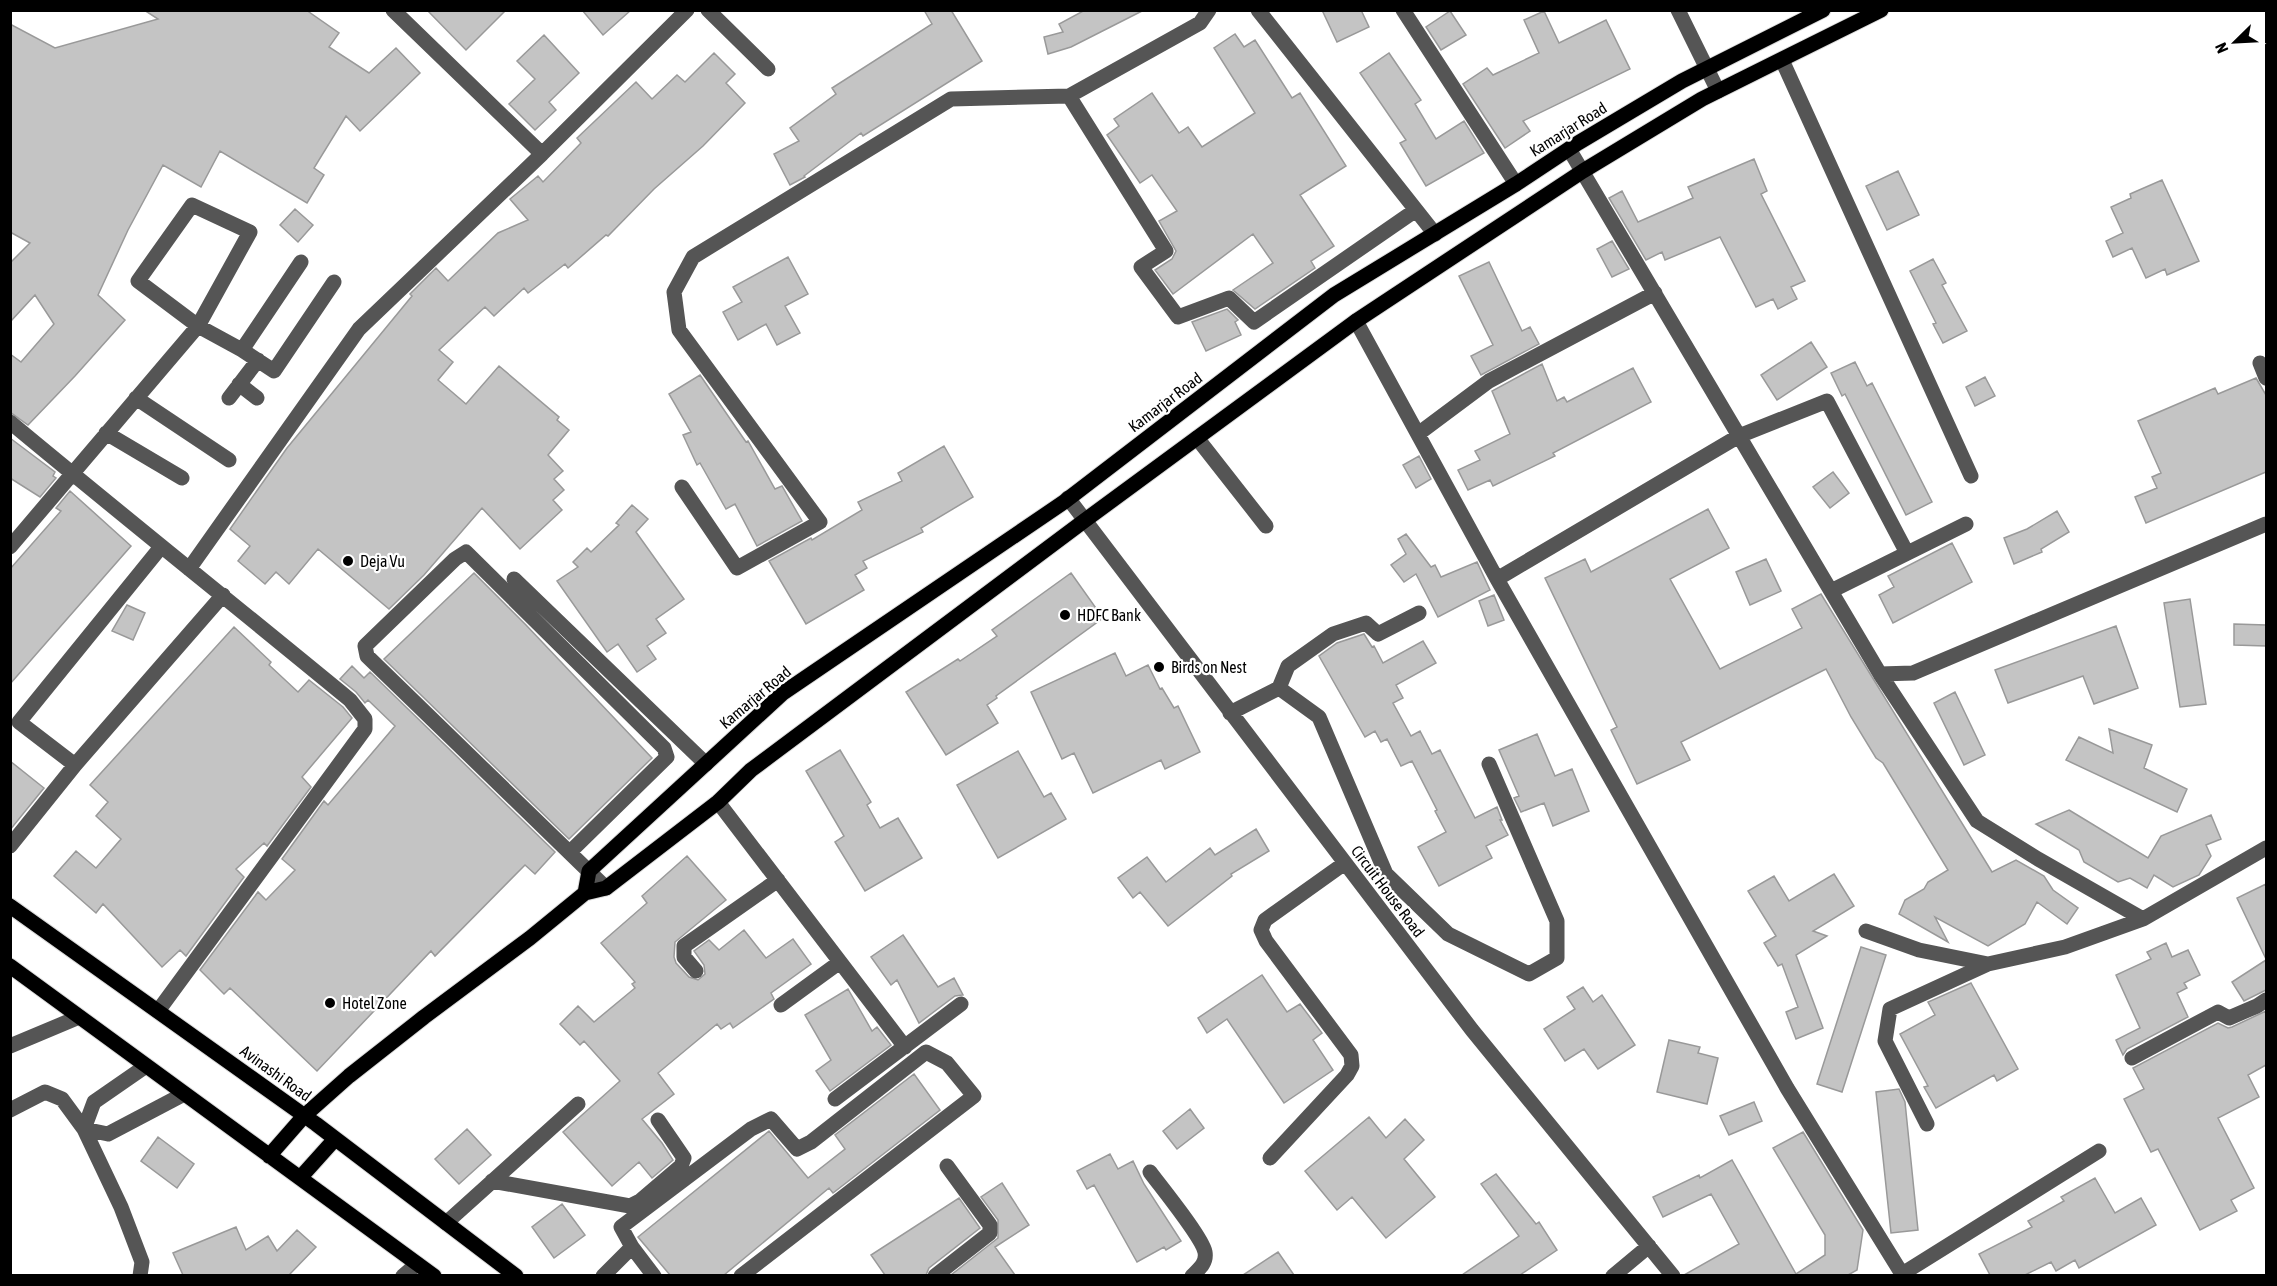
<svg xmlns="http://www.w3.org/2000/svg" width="2277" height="1286" viewBox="0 0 2277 1286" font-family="'Asap Condensed',sans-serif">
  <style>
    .building { fill: #c4c4c4; stroke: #999; stroke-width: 1.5 }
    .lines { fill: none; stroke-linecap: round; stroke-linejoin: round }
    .major-casing { stroke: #dbdbdb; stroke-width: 17 }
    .minor { stroke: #555; stroke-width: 15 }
    .major { stroke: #000; stroke-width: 15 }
    .poi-dot { fill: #000; stroke: #fff; stroke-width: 2 }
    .labels { text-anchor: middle; stroke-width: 4.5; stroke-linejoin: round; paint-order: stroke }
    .street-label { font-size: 16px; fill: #000; stroke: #fff }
    .poi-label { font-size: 16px; fill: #000; stroke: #fff; text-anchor: start }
  </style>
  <rect width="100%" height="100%" fill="#fff"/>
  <path class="building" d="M144 10H306L339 33 329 47 369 73 396 48 420 73 360 131 346 116 314 168 324 175 307 203 220 151 201 187 163 165 128 230 98 295 125 320 75 376 28 425 10 412V354L21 362 54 324 35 295 10 322V263L30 243 10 232V24L55 48 158 19Z
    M427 10H506L466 50Z
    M582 10H631L603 35Z
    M924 10H951L982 61 863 136 861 133 804 176 805 177 790 185 774 154 799 141 790 128 836 94 832 88 932 24Z
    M1085 10H1144L1071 47 1048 54 1044 37 1063 32 1059 24Z
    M1322 10H1361L1369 27 1337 42Z
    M1450 11 1466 35 1441 50 1426 27Z
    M1544 11 1559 43 1606 20 1630 69 1523 121 1530 131 1505 148 1463 84 1487 68 1493 75 1539 53 1524 20Z
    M1235 34 1244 47 1255 40 1292 98 1300 93 1346 166 1300 195 1334 246 1311 261 1315 268 1255 309 1233 290 1273 263 1253 234 1173 294 1155 270 1172 259 1176 251 1159 221 1177 211 1152 175 1140 183 1107 135 1119 126 1114 119 1152 93 1179 133 1188 127 1202 147 1255 113 1214 48Z
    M544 35 579 73 549 102 556 110 535 130 509 104 535 79 517 61Z
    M714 53 735 74 726 83 745 103 703 146 654 189 608 236 606 235 568 268 565 264 528 293 524 288 494 316 485 307 439 350 453 362 438 380 466 404 499 366 559 417 557 420 569 430 548 455 563 471 554 479 564 490 553 500 562 510 520 549 482 508 424 575 389 609 318 549 289 584 276 572 265 584 238 561 250 546 230 529 287 448 412 296 410 294 436 268 448 281 498 233 528 220 510 199 538 176 543 182 581 143 577 138 636 82 652 99 677 75 685 82Z
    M1389 53 1421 100 1415 104 1436 139 1464 121 1484 153 1426 186 1400 143 1406 140 1360 73Z
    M1754 159 1767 191 1761 194 1805 281 1791 287 1797 299 1778 309 1773 299 1756 307 1720 237 1665 260 1662 252 1646 260 1609 198 1622 191 1638 222 1693 198 1688 187Z
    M1898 171 1919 215 1887 230 1866 186Z
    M2162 180 2199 261 2167 275 2165 269 2146 278 2132 248 2113 257 2106 241 2123 233 2111 207 2131 198 2130 194Z
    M295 209 313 225 298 242 280 225Z
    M1612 241 1629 269 1612 277 1597 249Z
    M788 257 808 294 785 306 800 333 777 345 766 324 738 340 723 312 742 302 733 287Z
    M1933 259 1946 283 1942 285 1967 331 1943 343 1933 324 1936 323 1910 271Z
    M1489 262 1522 331 1530 327 1539 344 1481 375 1471 356 1493 345 1459 276Z
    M1227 309 1238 320 1235 322 1241 335 1206 351 1192 322Z
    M1811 342 1827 367 1777 400 1761 375Z
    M1855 362 1867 386 1872 383 1932 502 1906 515 1845 394 1842 396 1831 373Z
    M1542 364 1557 401 1564 397 1567 402 1633 368 1651 402 1553 453 1555 456 1493 486 1490 480 1468 490 1458 470 1480 460 1475 451 1510 434 1492 391Z
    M700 375 746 442 748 441 775 489 782 486 802 521 757 546 735 504 726 509 700 463 697 465 683 435 691 432 669 394Z
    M1985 377 1995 396 1975 406 1966 387Z
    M2256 378 2266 395V472L2146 523 2135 497 2157 488 2152 477 2161 473 2138 421 2215 388 2218 394Z
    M10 438 55 472 53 476 56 478 40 497 10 478Z
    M944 446 973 497 921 528 923 532 863 561 867 568 855 575 864 590 806 624 769 561 811 538 812 540 862 510 858 502 902 481 898 473Z
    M1419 456 1431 479 1416 488 1403 465Z
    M1833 472 1849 493 1830 508 1813 487Z
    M70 491 131 546 10 684V569L61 511 56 508Z
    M632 505 648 519 636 532 684 599 656 619 666 633 647 646 656 659 637 672 618 644 607 652 557 581 578 567 573 562 587 548 591 552 619 525 616 523Z
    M1708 509 1729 548 1670 579 1720 669 1802 628 1792 609 1821 594 1992 872 2016 860 2044 876 2053 890 2078 908 2067 924 2037 902 2025 924 1988 946 1935 917 1948 942 1899 914 1905 900 1924 889 1928 882 1948 870 1883 763 1876 758 1851 717 1826 669 1681 742 1690 760 1637 784 1611 730 1617 727 1545 578 1585 559 1591 572Z
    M2057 511 2069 532 2041 549 2042 552 2014 564 2004 538 2027 529Z
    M1406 534 1431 567 1435 565 1441 577 1477 562 1490 590 1438 617 1416 574 1404 582 1391 565 1406 554 1398 539Z
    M1952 543 1972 582 1893 623 1879 595 1894 587 1888 576Z
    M1766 559 1781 591 1750 605 1736 572Z
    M474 573 526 625 652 758 569 839 384 659Z
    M1071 573 1103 618 996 696 997 698 987 705 998 723 946 755 906 692 958 659 960 661 997 636 992 630Z
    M1494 595 1504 620 1488 626 1479 601Z
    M2190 599 2206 704 2180 707 2164 603Z
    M127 605 145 613 133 640 112 631Z
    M2234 624 2266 625V646L2234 645Z
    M2116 626 2138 688 2094 704 2083 676 2008 703 1995 670Z
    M234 627 271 662 269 665 298 692 309 680 343 707 352 718 302 777 311 787 267 846 264 843 236 869 244 877 186 956 180 950 162 967 103 904 96 913 54 876 76 851 96 868 121 839 96 816 108 802 90 785Z
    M1364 634 1372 647 1374 646 1383 663 1423 641 1436 663 1396 685 1403 698 1393 703 1411 736 1420 731 1432 754 1440 750 1475 818 1497 807 1502 820H1500L1508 835 1486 846 1492 858 1439 886 1418 847 1446 832 1435 811 1437 810 1412 761 1401 766 1387 739 1381 742 1375 731 1365 737 1319 656 1337 643Z
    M1115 653 1126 676 1148 665 1160 689 1162 688 1174 708 1178 706 1200 752 1165 769 1161 760 1093 793 1074 753 1062 759 1031 692Z
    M352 666 364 678 370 672 555 852 535 874 525 865 435 956 431 951 317 1071 230 988 224 994 200 970 258 892 266 900 295 870 282 859 324 801 328 805 395 726 368 700 365 703 356 692 340 679Z
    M1955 692 1985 755 1964 765 1934 703Z
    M2109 729 2152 745 2144 768 2187 789 2177 812 2066 760 2079 737 2113 753Z
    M1537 734 1555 776 1572 769 1589 811 1553 826 1544 803 1521 812 1514 798 1519 796 1499 750Z
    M840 750 871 802 867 805 880 828 898 818 922 858 865 891 835 842 844 836 806 771Z
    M1018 751 1044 797 1051 793 1066 819 998 858 957 785Z
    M10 761 44 788 10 830Z
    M2069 810 2148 858 2161 836 2211 815 2221 839 2206 845 2211 856 2199 875 2173 887 2154 875 2147 888 2130 878 2118 882 2084 862 2079 850 2036 824Z
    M1256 829 1269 851 1231 874 1232 876 1168 926 1140 892 1133 898 1118 878 1147 857 1166 882 1210 848 1215 855Z
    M687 856 726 900 675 942 674 957 676 963 689 977 698 980 705 974 704 965 694 951 709 940 719 950 744 930 766 958 793 939 811 964 771 993 774 999 733 1028 730 1023 721 1029 717 1024 658 1073 674 1094 642 1119 662 1143 673 1160 652 1178 639 1162 612 1186 563 1132 620 1081 584 1041 580 1045 560 1024 578 1006 594 1022 635 988 632 984 635 982 601 943 647 903 642 896Z
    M1834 874 1854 906 1813 931 1827 936 1796 955 1823 1028 1796 1039 1786 1012 1798 1007 1782 964 1778 966 1764 943 1776 936 1748 891 1774 876 1789 901Z
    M2266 884V959L2237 898Z
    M903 935 938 987 954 978 963 995 955 996 919 1023 897 980 891 985 871 957Z
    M2166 943 2172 957 2188 950 2200 975 2184 983 2187 988 2177 993 2188 1017 2127 1049 2123 1055 2116 1040 2140 1028 2116 975 2151 959 2147 952Z
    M1861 947 1886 955 1842 1092 1817 1084Z
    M2266 960V990L2244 1001 2232 982Z
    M1262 975 1287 1012 1300 1004 1322 1033 1313 1040 1333 1070 1284 1103 1227 1019 1207 1033 1198 1018Z
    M1971 983 2018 1069 1997 1081 1994 1075 1936 1108 1924 1087 1928 1086 1900 1034 1935 1015 1928 1002Z
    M1583 987 1593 1002 1602 995 1635 1045 1598 1069 1584 1049 1565 1061 1544 1029 1575 1009 1567 997Z
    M848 989 872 1031 877 1027 891 1045 830 1091 816 1071 831 1060 805 1015Z
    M2266 1011V1065L2248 1075 2259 1097 2218 1118 2254 1188 2231 1200 2237 1211 2200 1230 2158 1149 2151 1152 2124 1099 2144 1089 2133 1068 2218 1023 2228 1028 2232 1027Z
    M1669 1040 1700 1047 1698 1053 1718 1058 1707 1104 1657 1092Z
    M914 1074 940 1110 833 1193 829 1188 724 1275H670L638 1237 769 1131 808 1178 845 1149 835 1135Z
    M1899 1089 1905 1102 1918 1230 1891 1233 1876 1092Z
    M1754 1102 1762 1121 1729 1135 1720 1116Z
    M1190 1109 1204 1128 1177 1149 1163 1131Z
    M1369 1117 1386 1138 1405 1119 1424 1140 1404 1159 1435 1197 1386 1238 1352 1197 1337 1210 1305 1171Z
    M467 1129 491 1155 459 1184 435 1159Z
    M1803 1132 1863 1230 1857 1270 1848 1275H1684L1739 1244 1711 1194 1663 1217 1653 1197 1699 1175 1700 1178 1732 1160 1796 1274 1825 1255V1235L1773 1148Z
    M158 1137 194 1164 177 1188 141 1161Z
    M1110 1154 1118 1169 1133 1161 1144 1184 1181 1241 1166 1250 1164 1247 1137 1262 1094 1185 1087 1189 1077 1171Z
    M1496 1174 1536 1224 1539 1222 1557 1250 1520 1275H1462L1519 1236 1481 1184Z
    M2095 1178 2115 1213 2141 1198 2156 1225 2079 1268 2075 1260 2056 1271 2051 1262 2025 1275H1990L1979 1254 2032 1227 2028 1221 2064 1201 2061 1197Z
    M1002 1183 1029 1225 995 1247 1015 1275H951L998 1238V1220L981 1197Z
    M959 1198 980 1228 929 1268 926 1275H885L871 1255Z
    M562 1204 585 1235 554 1258 532 1227Z
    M236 1227 246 1250 268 1236 277 1251 297 1230 316 1247 289 1275H183L173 1253Z
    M1278 1252 1294 1275H1243Z"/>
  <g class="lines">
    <defs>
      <path id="major" d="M585 893 589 871 783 693 1064 502 1334 295 1516 184 1578 143 1682 81 1823 10
        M10 906 316 1124 516 1276
        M10 966 434 1276
        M269 1156 304 1116 349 1076 424 1017 530 938 585 893 606 888 718 802 751 770 1084 521 1356 321 1583 171 1702 99 1881 10
        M300 1178 335 1139"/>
    </defs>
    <use href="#major" class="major-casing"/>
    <path class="minor" d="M393 10 542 154 687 10
      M708 10 768 69
      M1258 10 1435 234
      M1403 10 1516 184
      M1678 10 1718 91
      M1782 60 1971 476
      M1069 96 1166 251 1141 267 1178 317 1229 298 1254 322 1416 210
      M1569 149 1880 674 1913 673 2266 524
      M1356 321 1497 579 1787 1088 1902 1274 2099 1151
      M242 350 274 371 334 282
      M2260 363 2266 378
      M239 384 257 398
      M136 398 229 460
      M229 398 258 360
      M10 422C123 516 237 607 350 700L365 719V729L158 1011
      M106 433 182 478
      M1418 434 1489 381 1655 293
      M1197 438 1266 526
      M682 487 737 568 820 522 679 330 674 292 693 257 951 99 1069 96 1200 23 1209 10
      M1068 498 1472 1030 1673 1276
      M10 547 198 326 138 281 192 205 250 232 198 326 242 350 301 262
      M161 547 19 722 75 765 223 595
      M189 569 359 329 542 154
      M514 579 706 764
      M1497 579 1739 436 1827 401 1907 553
      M1831 591 1966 524
      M1419 613 1378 634 1366 623 1333 634 1288 666 1279 688 1319 717 1386 874 1448 934 1529 974 1557 958V921L1489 764
      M1880 674 1977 821 2038 859 2143 919
      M1230 713 1279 688
      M718 802 905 1047
      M10 846 75 765
      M570 852 667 757 664 748 466 552 455 559 365 646 367 656 606 888
      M1866 931 1919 950 1988 964 2065 947 2143 919 2266 848
      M696 971 684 957V946L778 880
      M781 1005 840 962
      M10 1046 79 1017
      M2132 1058 2218 1012 2229 1018 2257 1006 2266 1000
      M146 1066 94 1102 84 1129 108 1134 184 1094
      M835 1099 961 1004
      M10 1110 45 1092 62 1099 84 1129 121 1207 142 1262 140 1276
      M1927 1124 1885 1041 1890 1009 1988 964
      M1270 1158 1347 1075 1352 1066 1351 1055 1266 941 1261 930 1265 920 1345 863
      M1150 1172C1161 1187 1202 1237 1205 1252 1207 1263 1199 1269 1192 1276
      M492 1181 630 1206 640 1201 681 1166 684 1158 658 1120
      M446 1223 578 1104
      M632 1247 654 1276
      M403 1276 417 1264
      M603 1276 632 1247 621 1227 751 1129 771 1119 797 1149 811 1142 926 1052 947 1063 974 1096 741 1276
      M935 1276 990 1233V1225L947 1166
      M1613 1276 1649 1246"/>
    <use href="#major" class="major"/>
  </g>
  <g class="poi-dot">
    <circle cx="348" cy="561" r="6"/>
    <circle cx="1065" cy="615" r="6"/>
    <circle cx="1159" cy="667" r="6"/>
    <circle cx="330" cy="1003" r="6"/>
  </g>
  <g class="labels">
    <g class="street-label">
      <text transform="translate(1568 129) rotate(-32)" y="6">Kamarjar Road</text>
      <text transform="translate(1165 402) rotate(-37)" y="6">Kamarjar Road</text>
      <text transform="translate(755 697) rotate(-40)" y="6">Kamarjar Road</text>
      <text transform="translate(1388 891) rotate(53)" y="6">Circuit House Road</text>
      <text transform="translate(276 1073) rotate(36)" y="6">Avinashi Road</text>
    </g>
    <g class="poi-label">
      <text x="360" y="567">Deja Vu</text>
      <text x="1077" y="621">HDFC Bank</text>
      <text x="1171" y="673">Birds on Nest</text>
      <text x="342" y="1009">Hotel Zone</text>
    </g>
  </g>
  <rect width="2277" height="1286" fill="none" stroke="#000000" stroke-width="24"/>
  <g transform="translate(2235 42) rotate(246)" stroke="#ffffff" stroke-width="4.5" paint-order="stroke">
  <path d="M0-4.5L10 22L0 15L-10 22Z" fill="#000000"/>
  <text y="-9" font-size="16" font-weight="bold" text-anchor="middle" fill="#000000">N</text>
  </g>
</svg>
